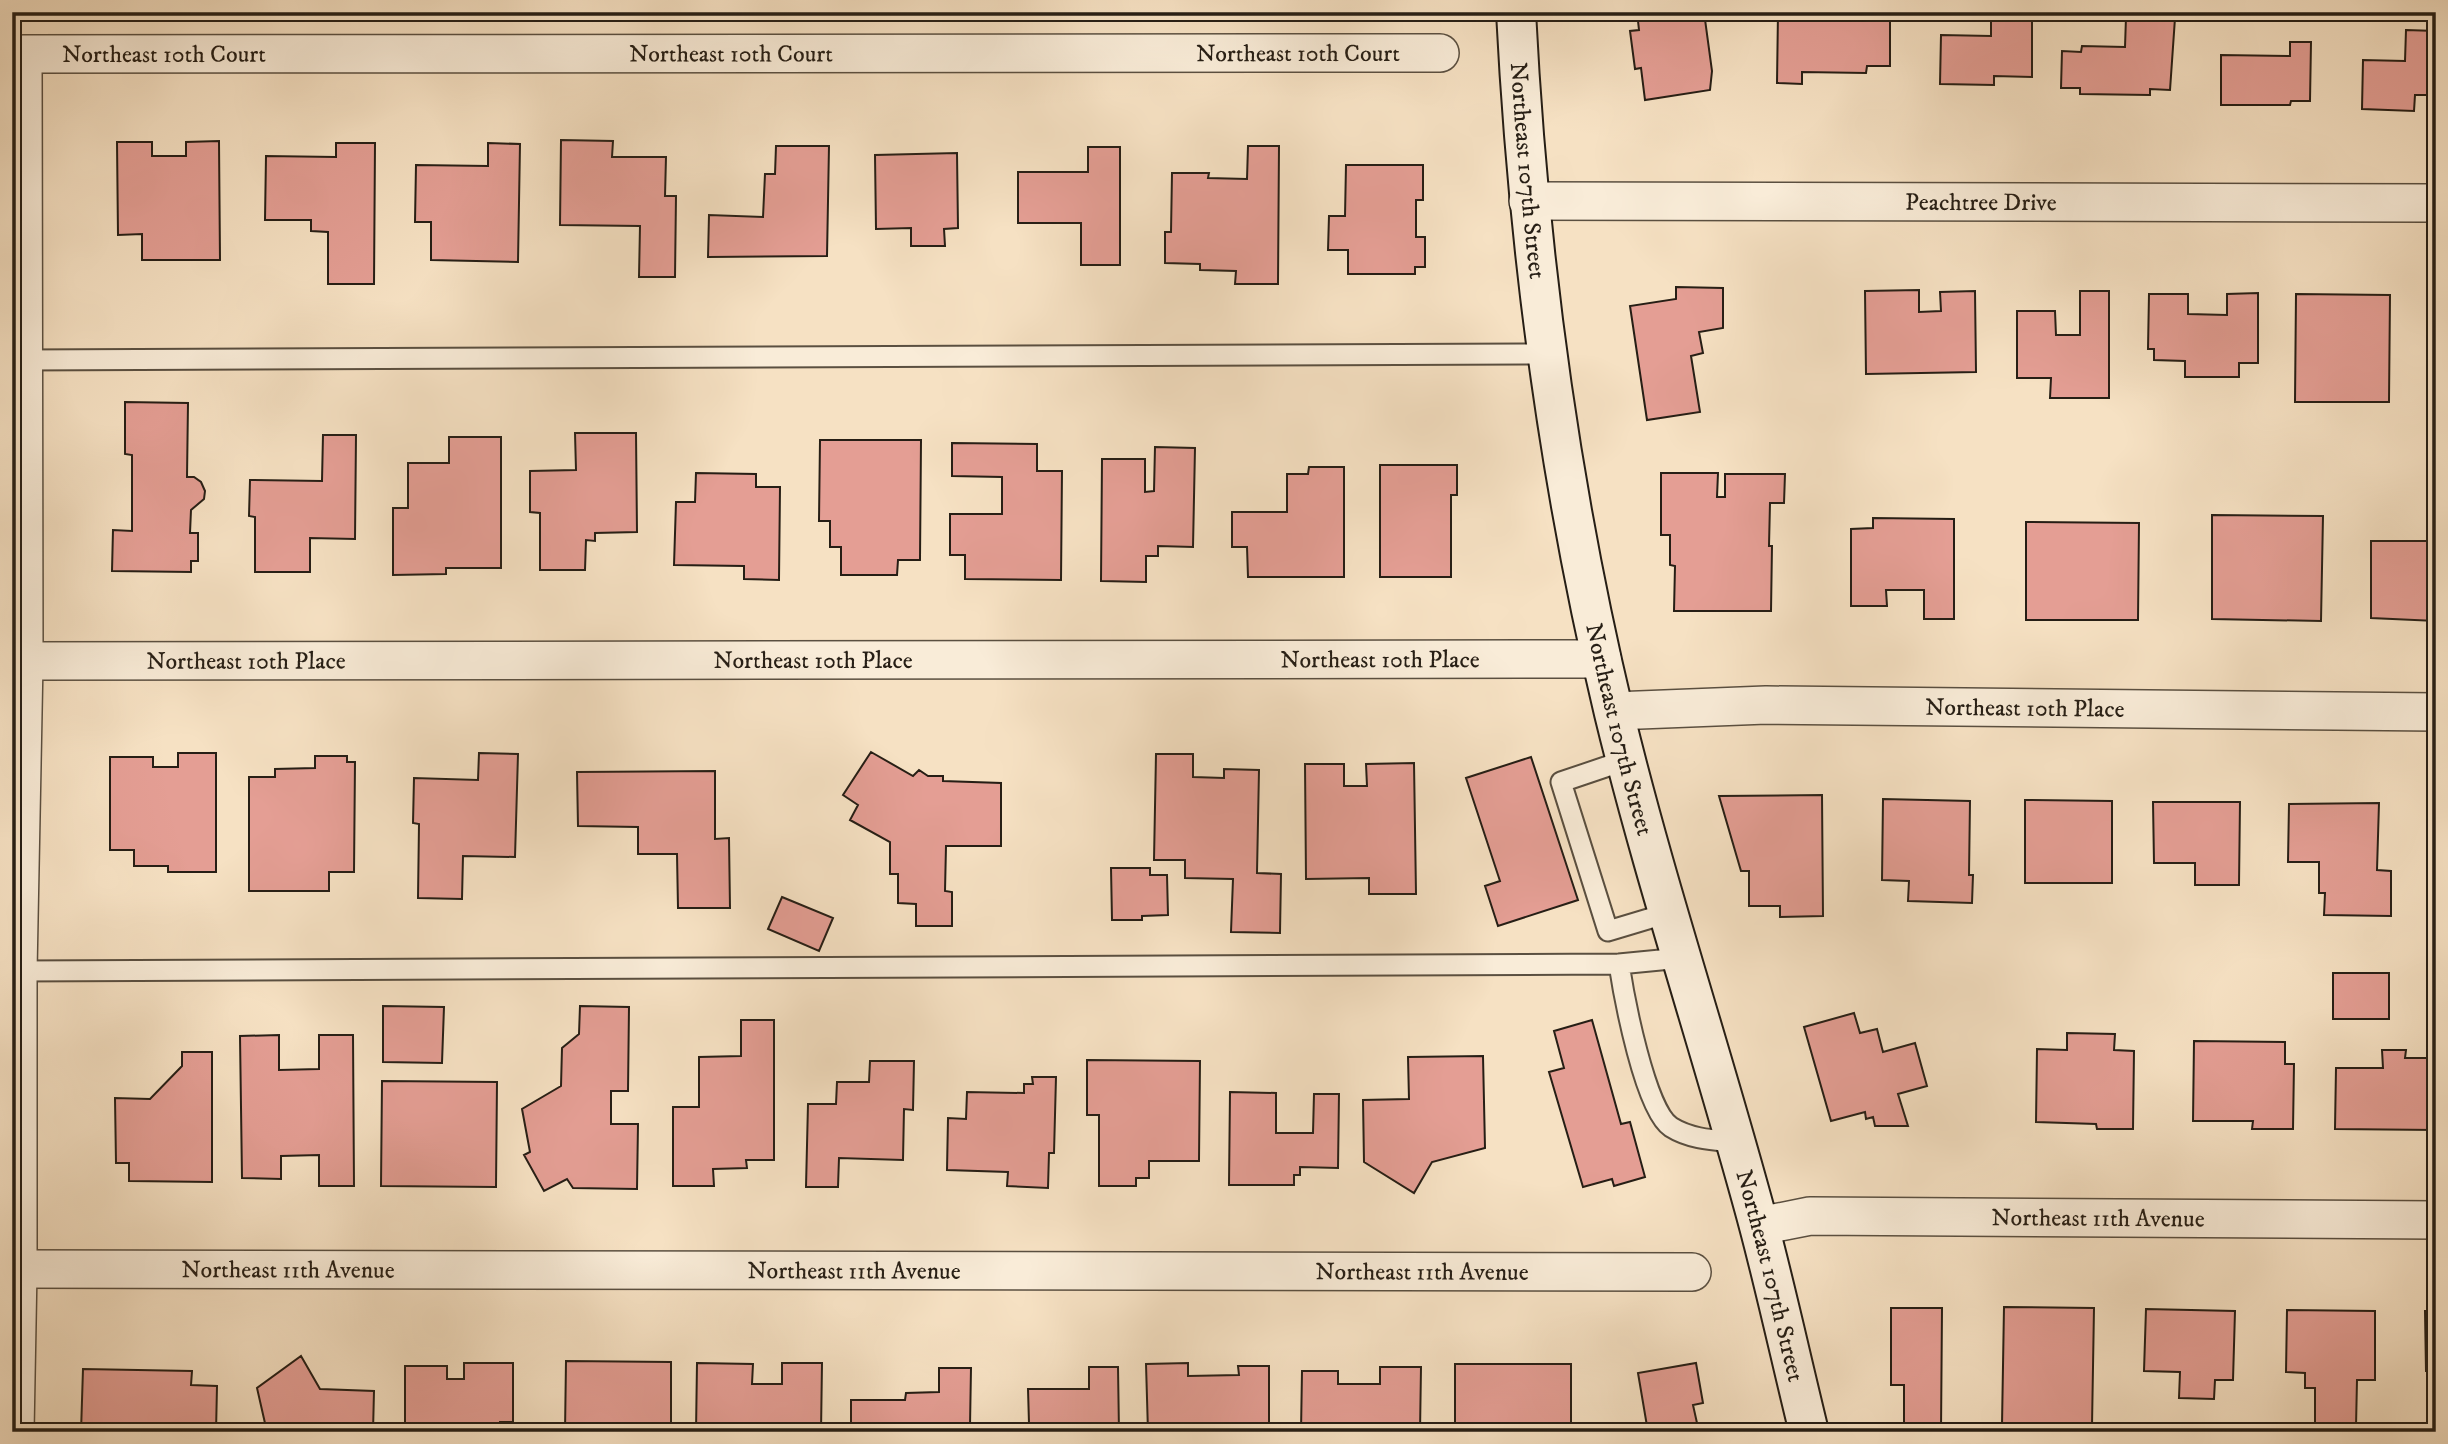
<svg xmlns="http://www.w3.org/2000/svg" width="2448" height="1444" viewBox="0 0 2448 1444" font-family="'IM FELL DW Pica',serif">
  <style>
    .building { fill: #e49e94; stroke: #261e15; stroke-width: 2 }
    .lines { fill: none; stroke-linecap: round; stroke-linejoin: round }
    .lane-casing { stroke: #5a4f40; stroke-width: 23 }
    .street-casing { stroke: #5a4f40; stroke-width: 40 }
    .secondary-casing { stroke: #261e15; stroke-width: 42 }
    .lane { stroke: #f9ecd8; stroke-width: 19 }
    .street { stroke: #f9ecd8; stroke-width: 37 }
    .secondary { stroke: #f9ecd8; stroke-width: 38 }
    .labels { text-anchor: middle; stroke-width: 5; stroke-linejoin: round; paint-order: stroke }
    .street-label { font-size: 24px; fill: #261e15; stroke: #f9ecd8 }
  </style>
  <rect width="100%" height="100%" fill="#f6e1c3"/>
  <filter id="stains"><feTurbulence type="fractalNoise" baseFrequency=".00286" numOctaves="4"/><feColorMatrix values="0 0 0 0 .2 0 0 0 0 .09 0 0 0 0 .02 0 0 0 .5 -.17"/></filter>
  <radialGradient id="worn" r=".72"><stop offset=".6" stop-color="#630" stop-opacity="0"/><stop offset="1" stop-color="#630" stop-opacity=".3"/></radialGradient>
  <path class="building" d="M1637 12H1704L1712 71 1710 90 1645 100 1641 68 1635 69 1630 31 1639 30Z
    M1778 12H1890V66H1867L1866 73 1802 72V84L1777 83Z
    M1991 15 2032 16V77L1994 76V85L1940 84 1941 35 1991 36Z
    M2126 17 2175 18 2170 90 2150 89V95L2080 94V88H2061L2062 51 2081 52 2082 46 2125 47Z
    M2406 30 2436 31V103H2429L2430 95H2415L2414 111 2362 109 2363 60 2405 61Z
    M2290 42H2311L2310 101H2291L2290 105H2221V55L2290 56Z
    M561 140 613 141 612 157H666L665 196H676L675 277H639L640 226 560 225Z
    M219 141 220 260H142V234L118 235 117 142H152V156H186V142Z
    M336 143H375L374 284H328V232L311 231V220H265L266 156 336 157Z
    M488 143 520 144 518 262 431 260V222H415L416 165 488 166Z
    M776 146H829L827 256 708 257 709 215 763 217 765 174H775Z
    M1248 146H1279L1278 284H1235L1236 271 1200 270V264L1165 263V232H1171L1172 173H1209L1208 178 1247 179Z
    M1088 147H1120V265H1081V223H1018V172H1088Z
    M957 153 958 228 944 229 945 246H911V228L876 229 875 155Z
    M1346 165H1423V200H1416V237H1425V267H1415V274H1348V250H1328L1329 216H1345Z
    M1676 287 1723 288V328L1699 332 1703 353 1691 356 1700 412 1647 420 1630 306 1676 299Z
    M1919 290V312L1941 311 1940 292 1975 291 1976 372 1866 374 1865 291Z
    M2080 291H2109V398H2050L2051 378H2017V311H2055L2056 335H2080Z
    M2258 293V363H2239V377H2185V361L2154 360V349H2148L2149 294H2188V314L2227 315V294Z
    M2296 294 2390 295 2389 402H2295Z
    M2433 300H2436V359H2432Z
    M125 402 188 403 187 477H194L201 482 205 491 204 499 191 510 190 533H198V561H191V572L112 571 113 530 132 531V455L125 454Z
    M575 433H636L637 532 595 533V541L586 540 585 570H540V513L530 512V471L576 470Z
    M323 435H356L355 539 310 538V572H255V517L249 516 250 480 322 481Z
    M449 437H501V568H446V574L393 575V508H408V463H449Z
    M820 440H921L920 560H898L897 575H841V547H830V521H819Z
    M952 443 1037 444V471H1062L1061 580 965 579V555H950V514H1002V477L952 476Z
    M1155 447 1195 448 1193 547 1158 546V556H1146V582L1101 581 1102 459H1145V492L1154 491Z
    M1380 465H1457V495H1451V577H1380Z
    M1309 467H1344V577H1248L1247 547H1232V512H1287V474H1308Z
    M696 473 756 474V487H780L779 580 744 579V566L674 565 676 502H695Z
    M1661 473H1718L1717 497H1725V474H1785L1784 503H1770L1769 546H1772L1771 611H1674L1675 566 1670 565V535H1661Z
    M2212 515 2323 516 2321 621 2212 619Z
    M1873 518 1954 519V619H1924V590H1886L1887 606H1851V529L1873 528Z
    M2026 522 2139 523 2138 620H2026Z
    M2371 541H2436V621L2371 618Z
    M871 752 913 776 919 770 928 776H943V781L1001 783V846H946L945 891 952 892V926H916V904L898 903V874H890V842L850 820 858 805 843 795Z
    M178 753H216V872H168V866H134V850H110V757H153V767H178Z
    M479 753 518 754 515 857 463 856 462 899 418 898 419 824 413 823 414 778 478 780Z
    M1156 754H1193V777L1224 778V769L1259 770 1257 873 1281 874 1280 933 1231 932 1233 879 1185 878V860H1154Z
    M315 756H347V762H355L354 872H329V891H249V777H275V769L315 768Z
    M1531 757 1578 900 1498 926 1485 886 1500 881 1466 778Z
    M1414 763 1416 894H1369V878L1306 879 1305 764H1344V786H1367L1366 764Z
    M715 771V839L729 838 730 908H678L677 854H638V827L578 826 577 772Z
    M1822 795 1823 916 1780 917V906H1749V871H1741L1719 796Z
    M1883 799 1970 801 1969 875H1973L1972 903 1908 901 1909 881 1882 880Z
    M2025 800 2112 801V883H2025Z
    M2153 802H2240L2239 885H2195V863H2154Z
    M2379 803 2377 870 2391 871V916L2324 915 2325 893H2319V862H2288L2289 804Z
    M2430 811H2436V863H2430Z
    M1111 868H1150V875H1167L1168 915 1142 916V920H1112Z
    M782 897 833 918 819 951 768 929Z
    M2333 973H2389V1019H2333Z
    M383 1006 444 1007 442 1063 383 1062Z
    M580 1006 629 1007 628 1091H611V1124H638L637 1189 573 1188 567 1179 544 1191 524 1155 530 1152 522 1109 561 1086 562 1048 579 1034Z
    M1854 1013 1860 1033 1877 1029 1883 1052 1915 1043 1927 1086 1898 1094 1908 1126H1875L1873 1117 1866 1119 1865 1112 1831 1121 1804 1027Z
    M741 1020H774V1160H746L747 1168 713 1169 714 1186H673V1107H699V1057L741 1056Z
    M1592 1020 1621 1124 1630 1122 1645 1177 1614 1186 1612 1179 1583 1187 1549 1072 1564 1068 1554 1031Z
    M2067 1033 2115 1034 2114 1050 2134 1051 2133 1129H2097L2096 1124 2036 1122 2037 1049 2067 1050Z
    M279 1035V1070L319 1069V1035H353L354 1186H319V1155L281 1156V1179L242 1178 240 1036Z
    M2194 1041 2285 1042V1064H2294L2293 1129H2252L2253 1121H2193Z
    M2382 1050H2406L2405 1058H2436V1130L2335 1129 2336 1068H2383Z
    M182 1052H212V1182L129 1181V1163H116L115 1098 150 1099 182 1066Z
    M1483 1056 1485 1148 1432 1162 1414 1193 1364 1162 1363 1100 1409 1099 1408 1057Z
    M1087 1060 1200 1061 1199 1161H1149V1178H1136V1186H1099V1115H1087Z
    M870 1061H914L913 1110 904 1109 903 1160 839 1158 838 1187H806L808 1104H836L837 1082H869Z
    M1032 1077H1056L1054 1153H1049L1048 1188 1007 1186 1008 1172 947 1170 948 1118 966 1119 967 1092 1024 1093V1084H1033Z
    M382 1081 497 1082 496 1187 381 1186Z
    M1230 1092 1276 1093V1133H1313L1314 1094H1339L1338 1168 1300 1167V1175H1294V1185H1229Z
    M2004 1307 2094 1308 2092 1426 2002 1425Z
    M1891 1308H1942L1941 1432H1904V1385H1891Z
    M2146 1309 2235 1311 2233 1380H2215L2214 1399 2179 1398 2180 1372 2144 1371Z
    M2287 1310 2375 1311V1380H2357L2356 1427 2315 1426V1388H2305V1373L2286 1372Z
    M2425 1311H2436V1371H2426Z
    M301 1356 320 1389 374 1391 373 1432H267L257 1388Z
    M566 1361 671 1362V1432H565Z
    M464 1363H513V1422H500V1432H405V1366H447V1379H464Z
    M697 1363 753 1364 752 1384H782V1363H822L821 1432H696Z
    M1188 1363V1376L1239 1375 1238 1366H1269V1432H1148L1146 1364Z
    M1696 1363 1703 1403 1693 1405 1699 1432H1648L1638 1373Z
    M1455 1364H1571V1432H1448V1427H1455Z
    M1089 1367H1118L1119 1432H1065V1423H1029L1028 1389H1089Z
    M1380 1367H1421L1420 1432H1301L1302 1371H1338V1384H1380Z
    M939 1368H971L970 1426 949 1425V1432H851V1400H905L906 1393 939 1392Z
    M83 1369 192 1371 191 1385 217 1386 216 1432H81Z"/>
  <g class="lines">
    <defs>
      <path id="lane" d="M22 360 1546 354
        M1626 760 1561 782 1608 931 1668 913
        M1619 964C1624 997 1645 1110 1671 1127 1690 1139 1713 1140 1734 1142
        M18 971 1619 964 1681 958"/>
      <g id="street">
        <path id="s1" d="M1528 201 2436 203"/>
        <path id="s2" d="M24 661 1602 659"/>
        <path id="s3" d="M1614 711 1766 705 2436 712"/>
        <path id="s4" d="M1759 1226 1810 1216 2436 1220"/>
        <path id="s5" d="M18 1269 1692 1272"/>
        <path id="s6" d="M15 1432 18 1269V971L24 661 23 54 1440 53"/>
      </g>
      <g id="secondary">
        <path id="s7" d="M1516 12C1528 248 1559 483 1614 713 1656 886 1713 1054 1759 1226 1777 1294 1792 1363 1809 1432"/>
      </g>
    </defs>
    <use href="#lane" class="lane-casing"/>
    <use href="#street" class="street-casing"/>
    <use href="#secondary" class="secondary-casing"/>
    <use href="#lane" class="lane"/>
    <use href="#street" class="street"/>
    <use href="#secondary" class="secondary"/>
  </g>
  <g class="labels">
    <g class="street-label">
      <text dy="8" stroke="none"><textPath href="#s6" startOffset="1519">Northeast 10th Court</textPath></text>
      <text dy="8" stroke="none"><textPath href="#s6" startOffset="2086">Northeast 10th Court</textPath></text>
      <text dy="8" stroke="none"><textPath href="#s6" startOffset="2653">Northeast 10th Court</textPath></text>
      <text dy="8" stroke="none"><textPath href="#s7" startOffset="159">Northeast 107th Street</textPath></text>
      <text dy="8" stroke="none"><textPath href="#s1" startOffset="453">Peachtree Drive</textPath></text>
      <text dy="8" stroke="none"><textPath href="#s2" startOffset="1356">Northeast 10th Place</textPath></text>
      <text dy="8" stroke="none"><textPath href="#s2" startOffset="789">Northeast 10th Place</textPath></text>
      <text dy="8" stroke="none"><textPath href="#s2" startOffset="222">Northeast 10th Place</textPath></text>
      <text dy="8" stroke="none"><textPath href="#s3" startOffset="411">Northeast 10th Place</textPath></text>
      <text dy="8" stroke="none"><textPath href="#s7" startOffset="726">Northeast 107th Street</textPath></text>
      <text dy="8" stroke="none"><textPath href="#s4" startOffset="340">Northeast 11th Avenue</textPath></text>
      <text dy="8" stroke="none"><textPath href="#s5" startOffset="270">Northeast 11th Avenue</textPath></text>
      <text dy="8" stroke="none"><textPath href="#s5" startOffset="836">Northeast 11th Avenue</textPath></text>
      <text dy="8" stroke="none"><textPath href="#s5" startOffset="1404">Northeast 11th Avenue</textPath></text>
      <text dy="8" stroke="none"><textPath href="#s7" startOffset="1293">Northeast 107th Street</textPath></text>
    </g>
  </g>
  <rect width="2448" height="1444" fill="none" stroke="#f6e1c3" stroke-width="42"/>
  <rect x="14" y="14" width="2420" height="1416" fill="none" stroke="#261e15" stroke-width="3.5"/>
  <rect x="21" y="21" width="2406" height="1402" fill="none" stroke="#261e15" stroke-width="2"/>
  <rect width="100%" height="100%" filter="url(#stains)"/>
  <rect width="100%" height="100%" fill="url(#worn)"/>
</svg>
